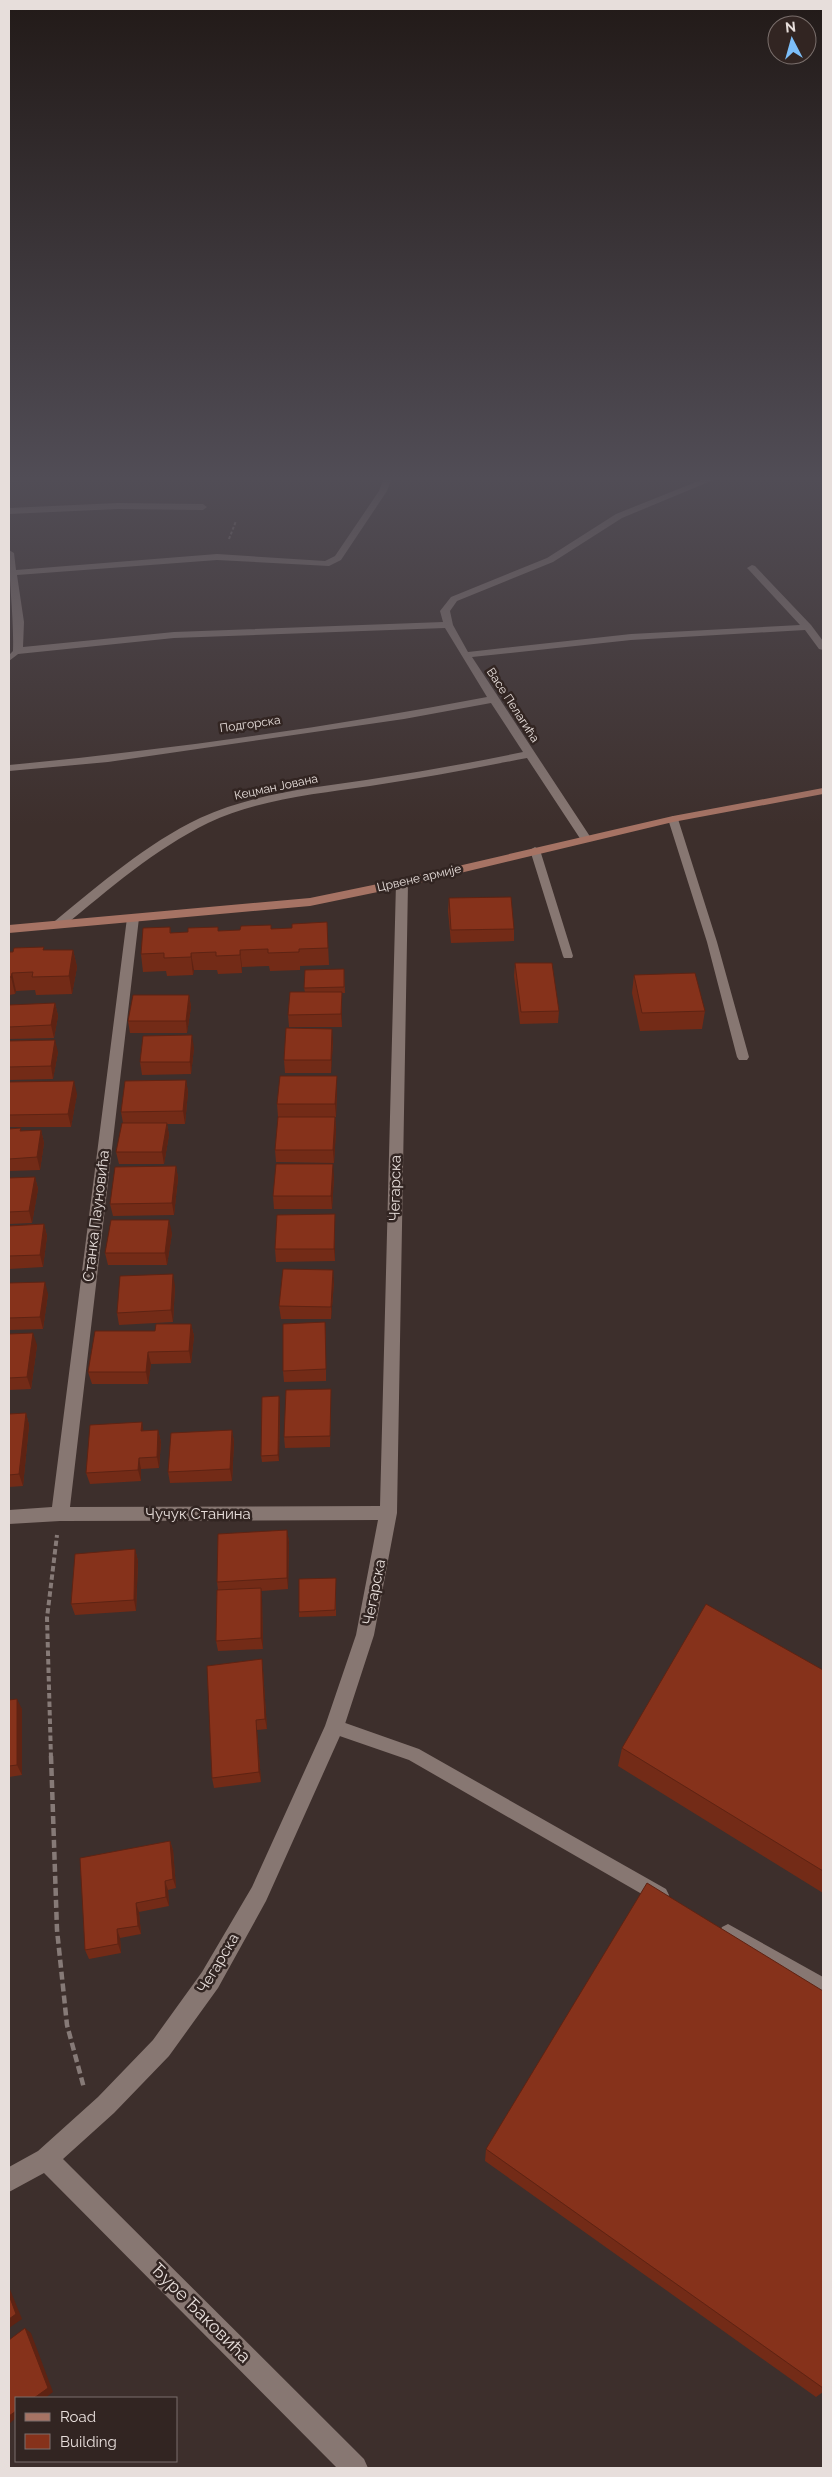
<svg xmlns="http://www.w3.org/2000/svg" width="832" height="2477" viewBox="0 0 832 2477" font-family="Raleway,sans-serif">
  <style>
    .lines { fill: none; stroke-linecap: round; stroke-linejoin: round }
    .path-far2 { stroke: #867a77; stroke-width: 2; stroke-dasharray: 3 2; stroke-linecap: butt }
    .path-far1 { stroke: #867a77; stroke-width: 4; stroke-dasharray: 5.5 3; stroke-linecap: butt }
    .path { stroke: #867a77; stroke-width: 4.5; stroke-dasharray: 8 4; stroke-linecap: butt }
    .lane { fill: #877772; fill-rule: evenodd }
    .street { fill: #877772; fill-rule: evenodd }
    .secondary { fill: #a67364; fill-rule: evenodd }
    .wall { fill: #732b17 }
    .shaded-wall { fill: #5e2313 }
    .building { fill: #86321b; stroke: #5e2313 }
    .labels { text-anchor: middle; stroke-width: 5; stroke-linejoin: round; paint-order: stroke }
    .far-street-label { font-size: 12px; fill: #e7dedb; stroke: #322522 }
    .street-label { font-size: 15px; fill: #e7dedb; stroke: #322522 }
    .near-street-label { font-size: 18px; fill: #e7dedb; stroke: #322522 }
  </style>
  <rect width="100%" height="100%" fill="#3d2f2c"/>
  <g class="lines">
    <path class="path-far2" d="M229 539 236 521"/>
    <path class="path-far1" d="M51 1758 47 1618 57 1535"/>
    <path class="path" d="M51 1756 57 1930 67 2025 84 2088"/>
    <path class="lane" d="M15 649 22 651 9 661V655Z
      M673 816 678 819 717 942 749 1057 747 1060H739L737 1057 707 942 668 819Z
      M535 847 540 850 573 956 572 958H564L563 956 530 850Z
      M334 1719 419 1749 666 1889 669 1895 666 1901 660 1904 654 1901 409 1760 328 1732 326 1727 328 1722Z
      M728 1924 823 1977V1996L722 1939 719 1933 722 1927Z"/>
    <path class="street" d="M384 478H392L387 491 341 560 329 566 217 560 17 575 24 622 23 647 174 632 443 622 440 611 451 597 547 558 616 514 706 478H718L622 518 553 562 457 601 450 611 453 625 468 652 631 634 800 625 749 570 747 568 752 565 755 566 811 625 823 641V650L819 649 805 630 631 640 472 657 591 838 589 840H581L527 758C475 768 423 778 370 786 316 794 259 799 208 823 155 849 109 889 63 927H55L53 924 55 921C100 884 146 844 200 818 252 794 310 788 366 780 419 772 471 763 523 752L491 703 404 719 108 762 9 771V765C169 750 329 727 487 697L445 628 174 638 18 654 13 651C14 617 9 584 9 550L14 553 16 570 217 554 325 561 335 556 379 491Z
      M118 503 203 504 207 507 203 510 118 509 9 514V508Z
      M402 879 408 883 397 1513 374 1635 344 1727 266 1901 218 1988 169 2056 114 2113 63 2159 364 2459 368 2468H337L44 2173 9 2192V2167L38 2151 98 2097 153 2040 202 1972 252 1887 325 1726 356 1635 378 1520 60 1521 9 1524V1510L52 1507 127 918 133 914 139 918 70 1507 380 1506 396 883Z"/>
    <path class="secondary" d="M823 788V794L673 822 402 887 310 906 9 933V925L310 898 402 879 673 816Z"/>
  </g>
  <path class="wall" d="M449 898 514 929V941L451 943 448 911Z
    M327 922 329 965 300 966V970L270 971 269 966 242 967V973L218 974 217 970H194L193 975 167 976 166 971 143 972 141 954 170 927 171 933 188 932 218 927V931L292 928Z
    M45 950H73L77 967 72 994 36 995 35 990 16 991 15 994 9 995V952Z
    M515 963 559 1011 558 1023 520 1024 514 976Z
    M344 969 345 993H342V1027H289L288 1015 305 992 304 988Z
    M634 975 705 1011 702 1029 640 1031 632 993Z
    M189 995 191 1007 187 1033H130L128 1021Z
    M55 1003 58 1016 54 1038 9 1039V1005Z
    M9 1041 58 1052 53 1079 9 1080Z
    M333 1041 331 1073H285L284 1060Z
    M194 1048 191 1074 142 1075 140 1062Z
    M186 1080 188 1092 185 1124H167L169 1135 164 1164H119L116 1152 123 1123 121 1112Z
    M9 1082 77 1094 71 1127H9Z
    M337 1088 336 1117H278L277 1104Z
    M335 1117 336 1130 334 1163 276 1162 275 1150Z
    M21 1128V1131L41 1130 44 1143 40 1170 9 1171V1129Z
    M176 1166 178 1178 174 1215 113 1216 110 1204Z
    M35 1177 38 1189 32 1223 9 1224V1178Z
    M334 1177 332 1209H274L273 1196Z
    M44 1224 47 1236 43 1267 9 1269V1226Z
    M335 1227V1261L276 1262 275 1249Z
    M172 1233 167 1265H108L105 1253Z
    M334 1282 331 1319H281L279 1306Z
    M9 1283 48 1294 43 1329 9 1330Z
    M175 1286 173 1322 119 1325 117 1313Z
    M191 1324 194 1336 191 1363 151 1364 148 1384H92L88 1372 155 1331Z
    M9 1334 37 1345 31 1389 9 1390Z
    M326 1334V1381L284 1382 283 1371Z
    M331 1389V1401L330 1447 285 1448 284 1437Z
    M279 1396 280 1402 279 1461 262 1462 261 1456Z
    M26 1413 29 1425 23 1486 9 1487V1414Z
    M158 1430 161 1442 159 1468 141 1469V1481L90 1484 86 1473 144 1431Z
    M232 1430 234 1442 232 1481 170 1483 168 1472Z
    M287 1530 289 1542 288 1589 261 1591 262 1599 263 1649 218 1651 216 1641 218 1590 217 1582Z
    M135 1549 138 1561 136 1611 75 1615 71 1604Z
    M336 1578V1616L299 1617V1612Z
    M263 1670 267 1729 257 1730 261 1782 214 1788 212 1778Z
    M823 1670V1893L618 1766 622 1748Z
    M9 1700 22 1709V1775L9 1777Z
    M170 1841 173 1850 176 1888 168 1890 169 1906 139 1912 141 1934 120 1938 121 1953 89 1959 85 1950Z
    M823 1991V2392L816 2397 485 2161 486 2149Z"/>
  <path class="shaded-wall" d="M73 950 77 967 72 994 69 976Z
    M240 950 242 967V973L240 955Z
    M191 953 194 970 193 975 191 957Z
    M12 973 16 991 15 994 11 977Z
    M342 992V1027L341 1014Z
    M189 995 191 1007 187 1033 186 1021Z
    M55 1003 58 1016 54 1038 51 1025Z
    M332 1029 333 1041 331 1073V1060Z
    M192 1035 194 1048 191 1074 190 1062Z
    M55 1040 58 1052 53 1079 51 1066Z
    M337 1076V1088L336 1117 335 1104Z
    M186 1080 188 1092 185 1124 183 1111Z
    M74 1081 77 1094 71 1127 68 1114Z
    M335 1117 336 1130 334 1163 333 1150Z
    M167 1123 169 1135 164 1164 162 1152Z
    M41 1130 44 1143 40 1170 37 1157Z
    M333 1164 334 1177 332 1209 331 1196Z
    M176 1166 178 1178 174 1215 172 1203Z
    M35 1177 38 1189 32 1223 29 1211Z
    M335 1214V1261L334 1249Z
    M169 1220 172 1233 167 1265 165 1253Z
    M44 1224 47 1236 43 1267 40 1255Z
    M333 1270 334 1282 331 1319V1307Z
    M173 1274 175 1286 173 1322 171 1310Z
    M45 1282 48 1294 43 1329 40 1317Z
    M325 1322 326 1334V1381V1369Z
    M191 1324 194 1336 191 1363 189 1351Z
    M33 1333 37 1345 31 1389 27 1377Z
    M148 1352 151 1364 148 1384 146 1372Z
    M279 1396 280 1402 279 1461 278 1455Z
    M26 1413 29 1425 23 1486 19 1474Z
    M142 1422 144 1434 141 1431Z
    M158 1430 161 1442 159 1468 157 1457Z
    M232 1430 234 1442 232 1481 230 1469Z
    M139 1458 141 1469V1481L138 1470Z
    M287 1530 289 1542 288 1589 287 1578Z
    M135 1549 138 1561 136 1611 134 1600Z
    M261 1588 262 1599 263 1649 261 1638Z
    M262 1659 263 1670 267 1729 265 1719Z
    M17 1699 22 1709V1775L17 1765Z
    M256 1720 257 1730 261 1782 259 1772Z
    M9 1816 10 1871 9 1868Z
    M170 1841 173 1850 176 1888 173 1879Z
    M165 1881 168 1890 169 1906 166 1897Z
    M136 1903 139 1912 141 1934 138 1926Z
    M117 1929 120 1938 121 1953 118 1944Z
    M9 2287 22 2319 9 2328Z
    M25 2328 31 2333 53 2392 45 2398H34Z
    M16 2411V2418L9 2424V2416Z"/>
  <path class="building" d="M511 897 514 929 451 930 449 898Z
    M327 922 328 948 299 949V952L268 953V949L240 950V955L216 956V952L191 953V957L164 958V953L141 954 143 928 170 927V933L188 932V928L218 927V931L240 930 241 926 271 925V929L292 928V924Z
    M44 947 43 950H73L69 976 32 977 33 972 12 973 11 977H9V952H13L14 948Z
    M515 963H552L559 1011 521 1012Z
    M344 969V987L304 988 305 970Z
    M695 973 705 1011 642 1013 634 975Z
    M290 992H342L341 1014 288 1015Z
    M133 995H189L186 1021H128Z
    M55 1003 51 1025 9 1027V1005Z
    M286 1028 332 1029 331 1060H284Z
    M192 1035 190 1062H140L143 1036Z
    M55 1040 51 1066 9 1067V1041Z
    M280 1076H337L335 1104H277Z
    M186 1080 183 1111 121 1112 125 1081Z
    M74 1081 68 1114 9 1115V1082Z
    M278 1117H335L333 1150H275Z
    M122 1123H167L162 1152H116Z
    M21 1128 20 1131 41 1130 37 1157 9 1159V1129Z
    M276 1164H333L331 1196H273Z
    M176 1166 172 1203 110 1204 115 1167Z
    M35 1177 29 1211 9 1212V1178Z
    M335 1214 334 1249H275L277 1215Z
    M111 1220H169L165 1253H105Z
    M44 1224 40 1255 9 1256V1226Z
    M283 1269 333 1270 331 1307 279 1306Z
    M173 1274 171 1310 117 1313 120 1276Z
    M45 1282 40 1317 9 1318V1283Z
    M325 1322 326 1369 283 1371V1324Z
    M156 1324H191L189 1351 148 1352 146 1372H88L95 1331H155Z
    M33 1333 27 1377 9 1378V1334Z
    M331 1389 330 1436 284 1437 286 1390Z
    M279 1396 278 1455 261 1456 262 1397Z
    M26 1413 19 1474 9 1475V1414Z
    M142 1422 141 1431 158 1430 157 1457 139 1458 138 1470 86 1473 90 1425Z
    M232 1430 230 1469 168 1472 171 1433Z
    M287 1530V1578L217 1582 218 1534Z
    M135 1549 134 1600 71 1604 75 1554Z
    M336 1578 335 1610 299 1612V1579Z
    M261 1588V1638L216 1641 217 1590Z
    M706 1604 823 1670V1871L622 1748Z
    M262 1659 265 1719 256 1720 259 1772 212 1778 207 1666Z
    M17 1699V1765L9 1766V1700Z
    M170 1841 173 1879 165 1881 166 1897 136 1903 138 1926 117 1929 118 1944 85 1950 80 1858Z
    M647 1883 823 1991V2388L486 2149Z
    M9 2295 16 2314 9 2319Z
    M25 2328 48 2388 34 2398H16V2411L9 2416V2340Z"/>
  <linearGradient id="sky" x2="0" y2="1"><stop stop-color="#221a18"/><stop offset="0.58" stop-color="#514d56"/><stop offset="1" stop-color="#514d56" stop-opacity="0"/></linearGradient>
  <rect width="832" height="825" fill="url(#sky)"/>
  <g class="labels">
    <g class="far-street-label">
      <text transform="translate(513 705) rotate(57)" y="4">Васе Пелагића</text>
      <text transform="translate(250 724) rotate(-8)" y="4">Подгорска</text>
      <text transform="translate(276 787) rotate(-12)" y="4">Кецман Јована</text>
      <text transform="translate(419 878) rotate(-13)" y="4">Црвене армије</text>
    </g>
    <g class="street-label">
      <text transform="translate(395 1188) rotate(-89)" y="5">Чегарска</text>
      <text transform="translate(96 1216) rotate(-83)" y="5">Станка Пауновића</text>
      <text x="198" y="1519">Чучук Станина</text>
      <text transform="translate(374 1592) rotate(-79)" y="5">Чегарска</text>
      <text transform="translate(218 1963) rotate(-59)" y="5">Чегарска</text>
    </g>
    <g class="near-street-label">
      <text transform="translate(201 2313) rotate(45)" y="6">Ђуре Ђаковића</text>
    </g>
  </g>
  <rect width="832" height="2477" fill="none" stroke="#e7dedb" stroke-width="20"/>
  <rect x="15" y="2397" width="162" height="65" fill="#322522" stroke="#7a6f6c"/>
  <rect x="25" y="2413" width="25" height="8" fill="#a67364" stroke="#7a6f6c"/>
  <text x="60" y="2422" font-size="15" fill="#e7dedb">Road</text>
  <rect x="25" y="2434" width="25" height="15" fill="#86321b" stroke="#7a6f6c"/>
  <text x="60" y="2447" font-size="15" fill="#e7dedb">Building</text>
  <g transform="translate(792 40) rotate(354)"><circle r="24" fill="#322522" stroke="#7a6f6c"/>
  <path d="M0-4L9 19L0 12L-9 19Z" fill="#7cbef9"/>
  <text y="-8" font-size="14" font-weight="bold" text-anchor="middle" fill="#e7dedb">N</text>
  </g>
</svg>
